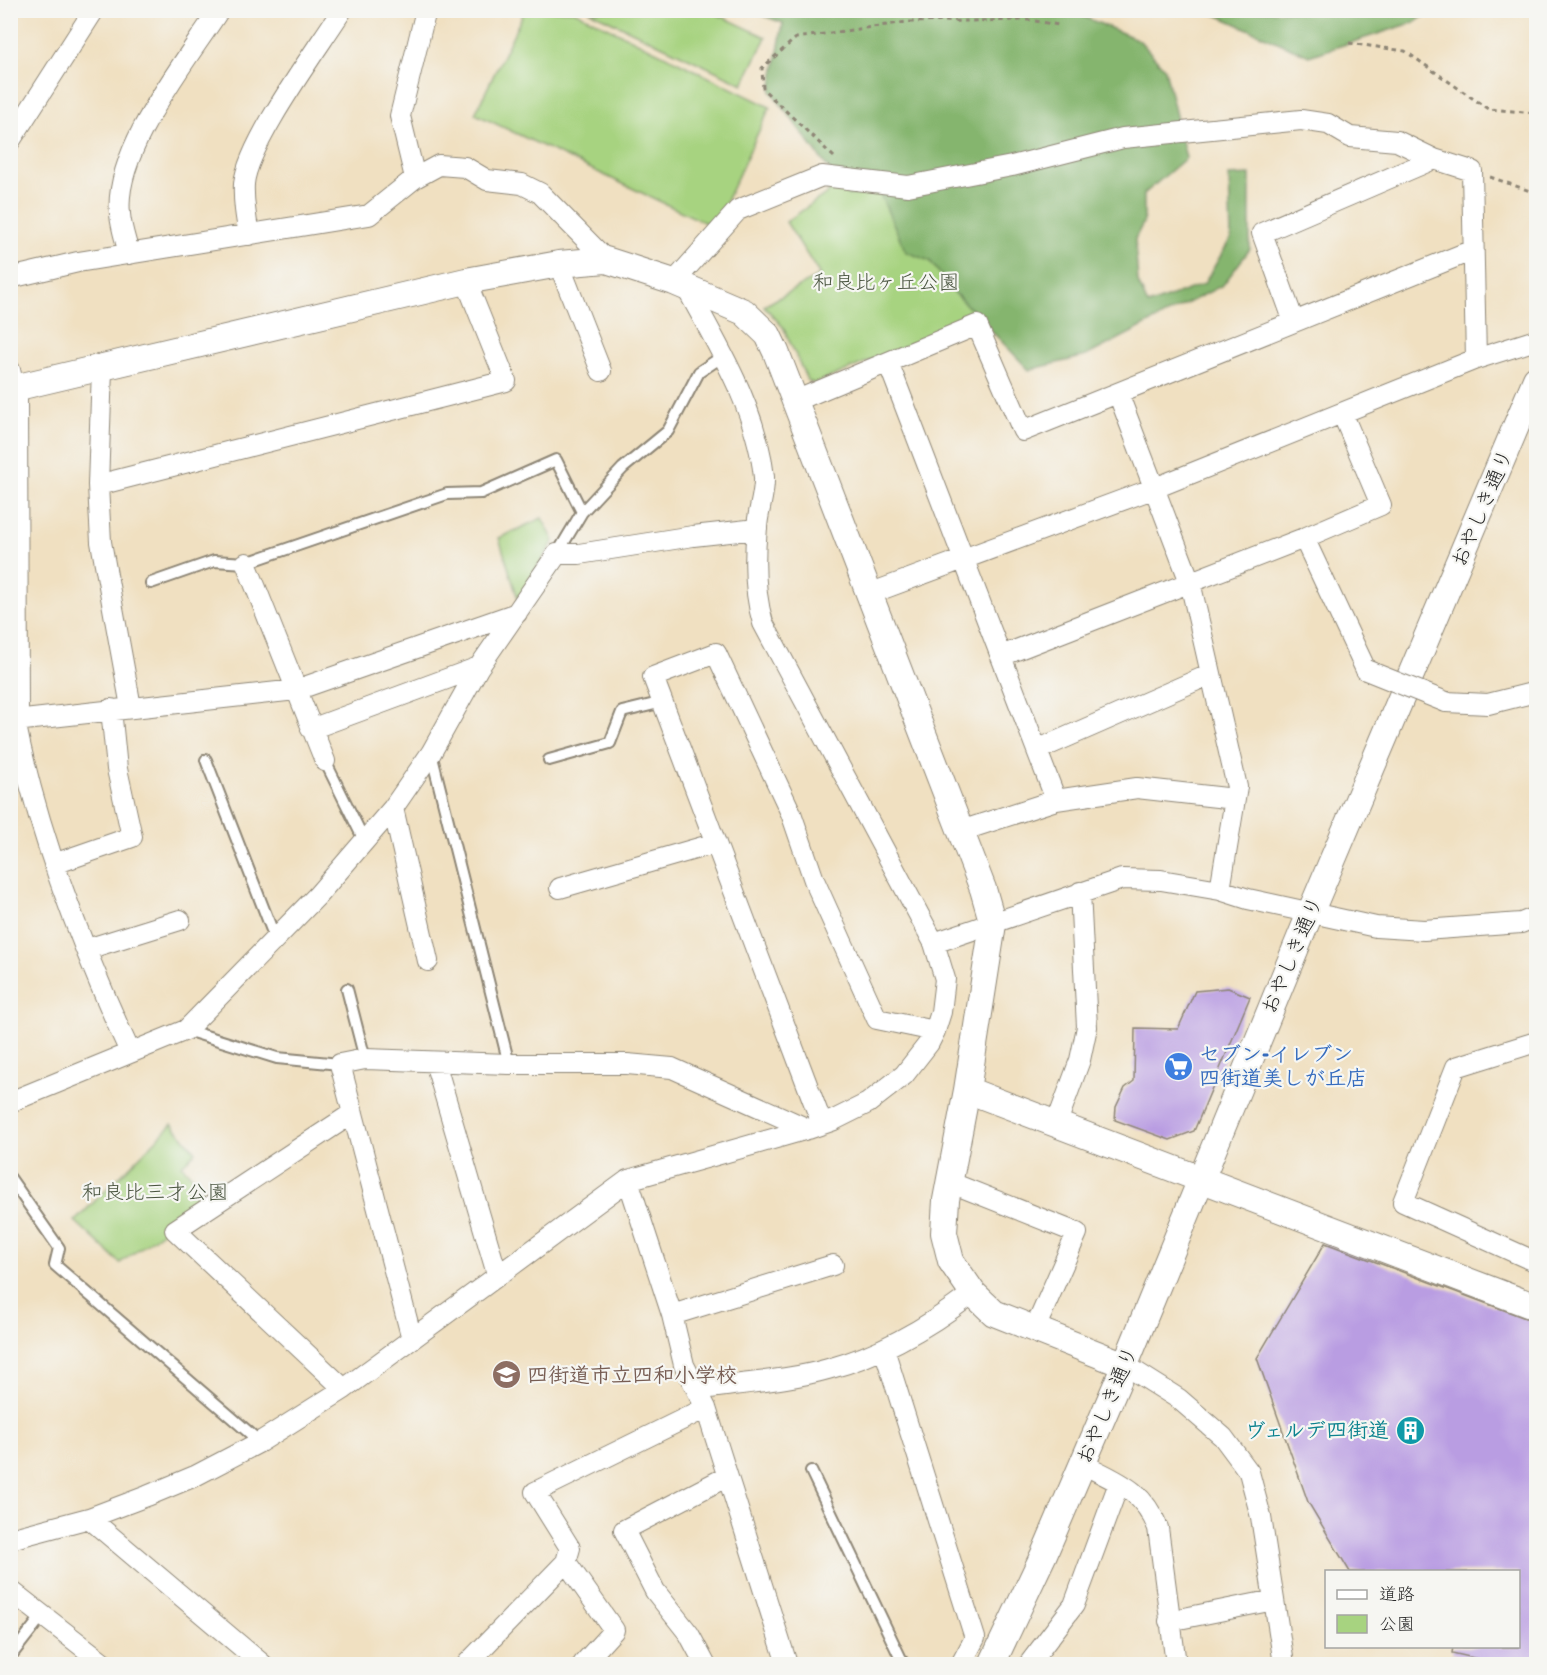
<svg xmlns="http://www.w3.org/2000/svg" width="1547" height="1675" viewBox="0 0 1547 1675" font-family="Dekko,'Klee One',sans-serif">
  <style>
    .green { fill: #a7d380; stroke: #697f56; stroke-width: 1.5 }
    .forest { fill: #85b56e; stroke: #58704c; stroke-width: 1.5 }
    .building { fill: #b99de2 }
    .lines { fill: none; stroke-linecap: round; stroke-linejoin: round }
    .service-casing { stroke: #8e8676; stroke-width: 14 }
    .minor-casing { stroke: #8e8676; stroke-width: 22 }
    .tertiary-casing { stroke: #8e8676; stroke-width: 28 }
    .path { stroke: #8e8676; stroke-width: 3; stroke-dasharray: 4.5 4.5; stroke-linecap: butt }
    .service { stroke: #fff; stroke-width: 10 }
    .minor { stroke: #fff; stroke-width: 20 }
    .tertiary { stroke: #fff; stroke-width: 26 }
    .minor-bridge-casing { stroke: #8e8676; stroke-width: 22; stroke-linecap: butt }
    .minor-bridge { stroke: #fff; stroke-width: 20 }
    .labels { text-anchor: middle; stroke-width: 4.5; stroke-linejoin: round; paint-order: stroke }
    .park-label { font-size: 21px; fill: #4a5540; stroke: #f6f6f2 }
    .street-label { font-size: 21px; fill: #2b2b2b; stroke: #f6f6f2 }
    .shop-label { font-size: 21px; font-weight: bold; fill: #366cbe; stroke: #f6f6f2; text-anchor: start }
    .education-label { font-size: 21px; font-weight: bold; fill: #785e54; stroke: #f6f6f2; text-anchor: start }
    .culture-label { font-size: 21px; font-weight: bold; fill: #0d838f; stroke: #f6f6f2; text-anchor: end }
  </style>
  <rect width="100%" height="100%" fill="#f6f6f2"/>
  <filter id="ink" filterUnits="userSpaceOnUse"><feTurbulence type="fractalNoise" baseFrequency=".0167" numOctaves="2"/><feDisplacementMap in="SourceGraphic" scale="12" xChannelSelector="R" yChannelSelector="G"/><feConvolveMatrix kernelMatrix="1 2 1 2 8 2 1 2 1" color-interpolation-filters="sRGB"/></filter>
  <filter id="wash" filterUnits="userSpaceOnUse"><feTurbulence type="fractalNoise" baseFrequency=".008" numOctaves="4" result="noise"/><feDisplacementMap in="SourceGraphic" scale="24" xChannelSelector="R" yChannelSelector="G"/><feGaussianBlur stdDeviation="1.35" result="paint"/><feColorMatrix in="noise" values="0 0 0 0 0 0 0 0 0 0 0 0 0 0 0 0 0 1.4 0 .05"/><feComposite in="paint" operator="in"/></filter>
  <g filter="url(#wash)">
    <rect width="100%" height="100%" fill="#f0e0c1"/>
    <path class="green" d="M525 10 574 11 770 107 714 227 475 114Z
      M589 11H710L766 37 743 84Z
      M837 186 919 201 975 317 814 384 807 380 783 327 764 306 820 275 786 222Z
      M542 518 554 541 518 599 499 538Z
      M172 1124 196 1152 182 1165 210 1197 120 1263 75 1221Z"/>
    <path class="forest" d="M750 11H1070L1139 40 1165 69 1186 158 1144 194V221L1135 239 1138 282 1148 305 1204 284 1231 238 1229 176 1250 175V249L1223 285 1086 356 1029 370 952 290 930 261 906 252 880 194 848 195 771 91 783 23Z
      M1207 11H1432L1415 22 1309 56Z"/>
    <g id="blocks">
      <path class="building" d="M1228 988 1250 997 1194 1131 1170 1140 1115 1120 1116 1107 1125 1088 1134 1081 1135 1028 1178 1029 1195 991Z
        M1325 1243 1536 1322V1665H1504L1452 1653 1453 1647H1518V1572H1350L1308 1502 1257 1358Z"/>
    </g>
  </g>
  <g filter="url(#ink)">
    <use href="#blocks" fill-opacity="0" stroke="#8e8676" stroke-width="1.5"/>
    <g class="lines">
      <defs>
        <path id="service" d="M582 512 623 468 668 431 699 372 723 356
          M151 583 214 561 246 563 447 494 481 493 556 460 582 512 557 554
          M431 753 509 1064
          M206 760 275 938
          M549 760 610 743 622 712 663 702
          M325 761 365 842
          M347 989 365 1059
          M186 1030 277 1058 340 1064
          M10 1178 59 1248 55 1265 260 1442
          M811 1471 901 1659 899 1664
          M10 1657 42 1616"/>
        <path id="minor" d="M10 141 94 10
          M415 178 400 116 426 10
          M249 235C246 218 243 201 244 184 247 144 318 48 342 10
          M129 254C126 241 121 228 120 214 113 151 185 63 219 10
          M559 264 601 371
          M10 278 78 262 369 215 415 178 439 165 465 167 487 180 522 184 540 193 606 260
          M674 282 738 210 822 176 908 186 1012 166 1123 138 1301 120 1328 124 1350 137 1397 141 1434 159 1472 171 1476 359
          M1294 322 1262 233 1434 159
          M888 362 1056 800
          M102 369 98 485 101 542 131 707
          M10 370 14 388H10
          M1118 393 1190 582 1237 787 1220 890
          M795 401 977 325 1023 431 1473 250
          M98 485 506 381 466 281
          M1304 538 1381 505 1343 415
          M246 563 325 761
          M869 594 1155 488 1476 359 1536 340
          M1001 656 1304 538 1366 670
          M1446 702 1488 704 1536 692
          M311 729 479 667
          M1037 750 1211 674
          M393 808 428 961
          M961 831 1056 800 1137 788 1235 799
          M54 864 132 837 117 769 111 709
          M560 888 716 843
          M934 943 1122 879 1161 880 1220 890 1248 899 1376 927 1424 930 1521 923 1536 917
          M87 949 180 920
          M1536 1042 1456 1067 1403 1202 1536 1262
          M130 1052C81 946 38 835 15 721L296 690 517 613
          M435 1062 497 1274
          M10 1102 186 1030 317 896 393 808 431 753 479 667 557 554H579L693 536 757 529
          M822 1124 653 677 716 653 791 813 814 880 877 1019 935 1031
          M1056 1125 1080 1060 1087 1027 1080 892
          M628 1180 672 1315 684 1365 706 1408 787 1664
          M949 1182 1077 1233 1034 1331
          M672 1315 833 1265
          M412 1339 340 1064 365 1059 509 1064H627L672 1068 808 1129
          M884 1349 975 1638 961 1664
          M1125 1365 1179 1399 1223 1437 1249 1472 1261 1517 1284 1664
          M344 1389 175 1230 353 1113
          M697 1390C740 1383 786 1381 828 1369 881 1355 930 1326 973 1293
          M1081 1463C1117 1482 1142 1488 1158 1528L1176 1664
          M89 1518 262 1664
          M10 1539 89 1518 147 1496 195 1476 260 1442 344 1389 628 1180 808 1129 834 1120 868 1103 904 1075 929 1043 935 1031 941 1012 945 979 934 943 763 623C754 593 754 558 757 527 758 511 765 493 764 477 757 409 718 346 686 287
          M566 1562 614 1630 583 1664
          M10 1590 105 1664
          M1169 1621 1274 1600
          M467 1664 566 1562 570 1548 535 1492 706 1408
          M705 1664 689 1634 655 1591 624 1530 726 1477
          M1029 1664 1074 1605 1119 1483"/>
        <path id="tertiary" d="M10 722 15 721 14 388 466 281 559 264 606 260 674 282 744 312 768 335 776 352 983 889 993 924 967 1090 946 1200 944 1233 951 1261 973 1293 994 1313 1125 1365
          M967 1090 1536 1307
          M992 1664 1044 1554 1125 1365 1311 911 1536 379"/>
      </defs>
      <use href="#service" class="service-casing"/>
      <use href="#minor" class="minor-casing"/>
      <use href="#tertiary" class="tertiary-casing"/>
      <path class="path" d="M1349 43 1405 51 1488 109 1536 113
        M834 157 763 89 762 68 796 38 907 22 1029 20 1059 25
        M1490 177 1536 193"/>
      <use href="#service" class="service"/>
      <use href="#minor" class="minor"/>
      <use href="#tertiary" class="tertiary"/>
      <defs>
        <path id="minor-bridge" d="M1366 670 1446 702"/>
      </defs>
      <use href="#minor-bridge" class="minor-bridge-casing"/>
      <use href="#minor-bridge" class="minor-bridge"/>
    </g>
  </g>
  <defs>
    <symbol id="supermarket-disc" viewBox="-11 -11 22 22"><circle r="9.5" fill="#3f7fe0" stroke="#f6f6f2"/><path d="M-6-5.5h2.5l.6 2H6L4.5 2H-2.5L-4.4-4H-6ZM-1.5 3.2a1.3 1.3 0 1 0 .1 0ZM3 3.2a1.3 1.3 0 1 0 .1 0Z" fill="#fff"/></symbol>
    <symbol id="school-disc" viewBox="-11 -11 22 22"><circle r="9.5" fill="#8d6e63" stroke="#f6f6f2"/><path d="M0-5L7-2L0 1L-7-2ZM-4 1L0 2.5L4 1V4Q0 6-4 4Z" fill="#fff"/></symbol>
    <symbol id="building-disc" viewBox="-11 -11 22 22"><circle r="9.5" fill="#0f9aa8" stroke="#f6f6f2"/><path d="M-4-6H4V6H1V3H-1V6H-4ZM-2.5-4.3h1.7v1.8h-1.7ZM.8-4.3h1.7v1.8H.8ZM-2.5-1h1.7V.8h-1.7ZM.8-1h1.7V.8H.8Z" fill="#fff"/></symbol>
  </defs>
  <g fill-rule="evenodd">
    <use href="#supermarket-disc" x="1162" y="1050" width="33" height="33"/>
    <use href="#school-disc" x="490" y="1358" width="33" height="33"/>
    <use href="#building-disc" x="1394" y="1414" width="33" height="33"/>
  </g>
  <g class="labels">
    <g class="park-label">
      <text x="886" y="289">和良比ヶ丘公園</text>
      <text x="155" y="1199">和良比三才公園</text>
    </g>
    <g class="street-label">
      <text transform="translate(1482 508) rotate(-67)" y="7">おやしき通り</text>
      <text transform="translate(1292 955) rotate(-67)" y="7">おやしき通り</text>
      <text transform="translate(1107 1405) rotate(-67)" y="7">おやしき通り</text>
    </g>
    <g class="shop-label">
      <text x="1199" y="1061">セブン-イレブン<tspan x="1199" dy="24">四街道美しが丘店</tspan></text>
    </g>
    <g class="education-label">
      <text x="527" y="1382">四街道市立四和小学校</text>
    </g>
    <g class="culture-label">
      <text x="1389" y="1437">ヴェルデ四街道</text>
    </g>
  </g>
  <rect width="1547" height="1675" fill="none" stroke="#f6f6f2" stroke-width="36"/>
  <rect x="1325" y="1570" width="195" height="78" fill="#f6f6f2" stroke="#a5a5a2" stroke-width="1.5"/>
  <rect x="1337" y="1590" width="30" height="9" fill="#ffffff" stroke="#a5a5a2" stroke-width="1.5"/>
  <text x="1379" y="1600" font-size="18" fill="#2b2b2b">道路</text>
  <rect x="1337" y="1615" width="30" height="18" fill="#a7d380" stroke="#a5a5a2" stroke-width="1.5"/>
  <text x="1379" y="1630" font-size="18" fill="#2b2b2b">公園</text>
</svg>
